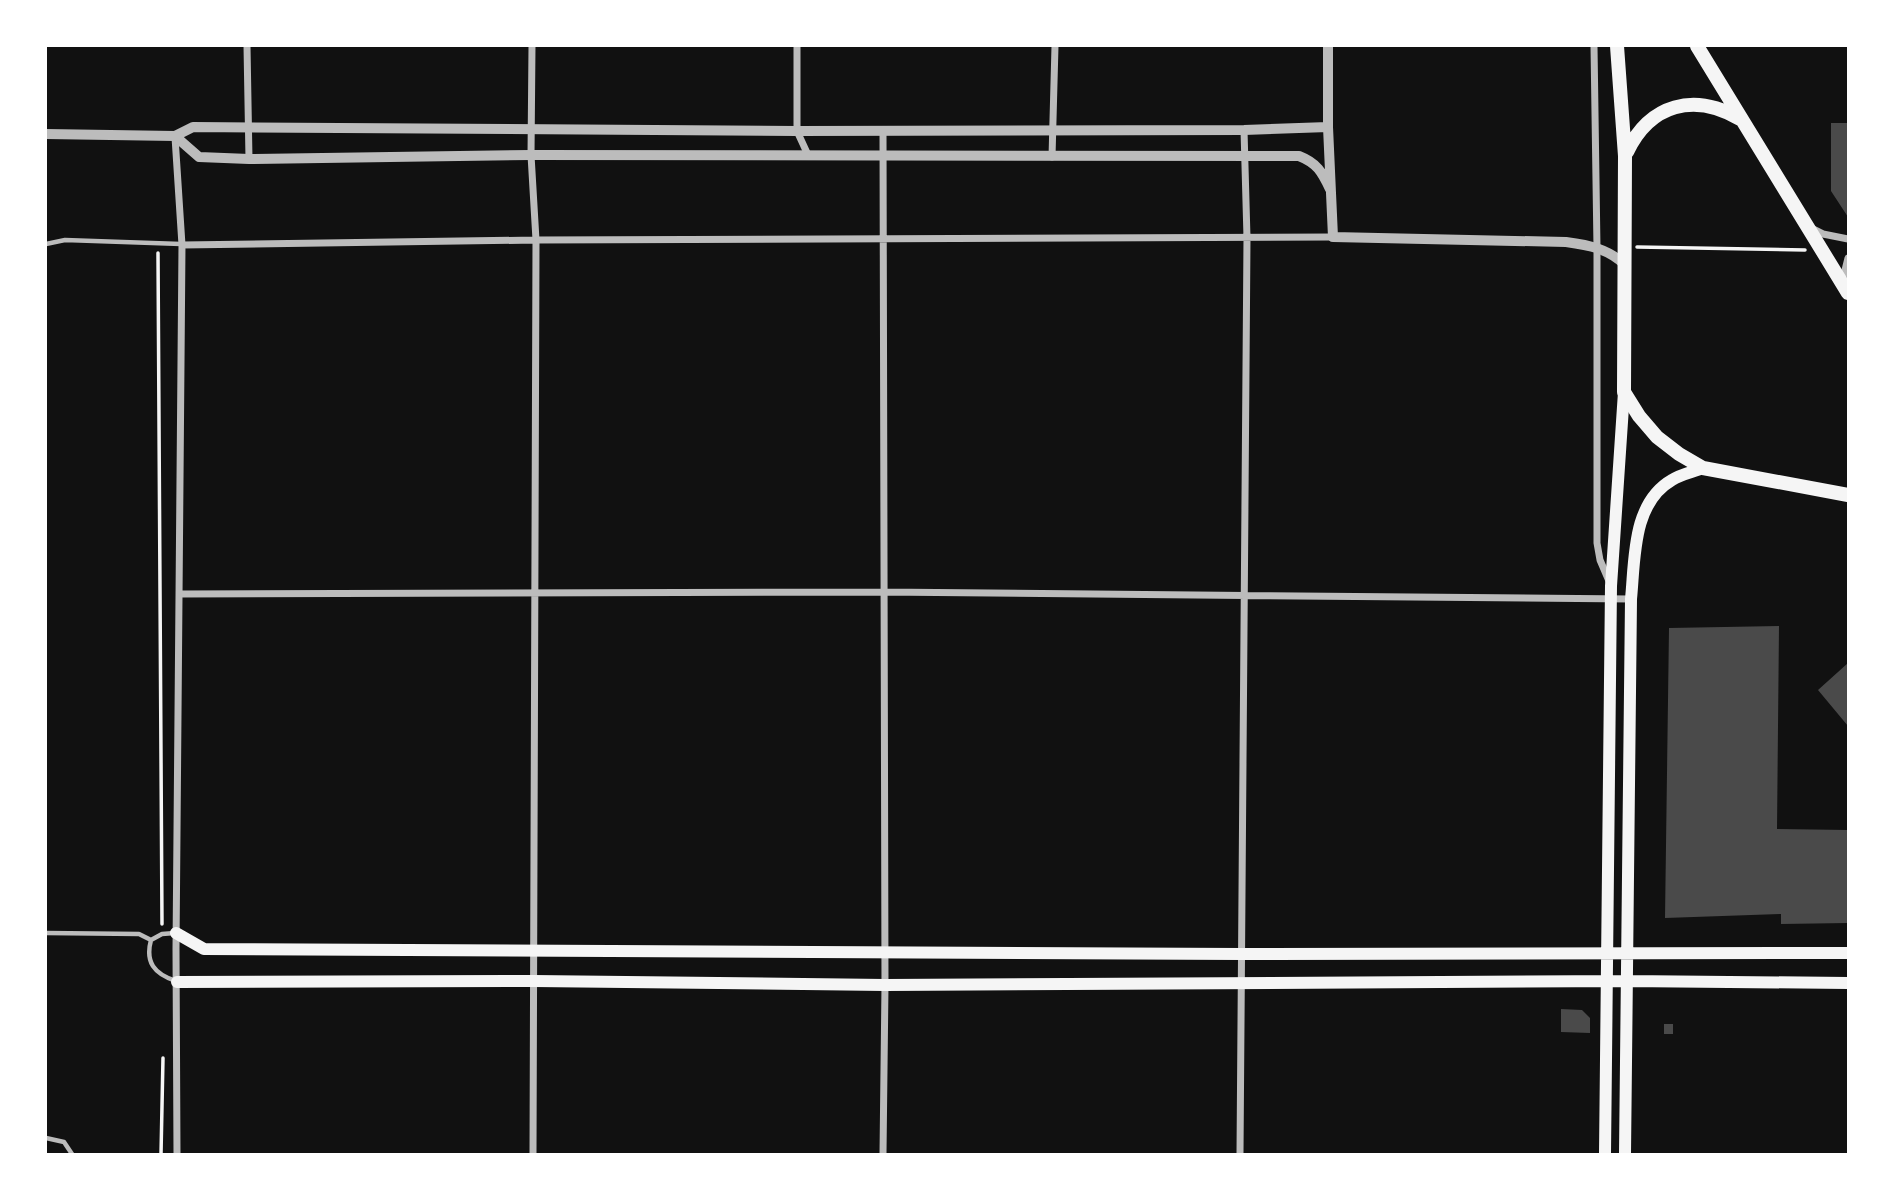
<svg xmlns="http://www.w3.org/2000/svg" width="1894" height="1200" viewBox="0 0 1894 1200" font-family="Quicksand,sans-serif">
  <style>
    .building { fill: #4a4a4a }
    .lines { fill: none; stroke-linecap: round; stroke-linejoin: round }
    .path { stroke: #f5f5f5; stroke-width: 3.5 }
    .service { stroke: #bcbcbc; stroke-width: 4.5 }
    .minor { stroke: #bcbcbc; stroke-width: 7 }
    .tertiary { stroke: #bcbcbc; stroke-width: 10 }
    .secondary { stroke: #f5f5f5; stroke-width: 12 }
    .primary { stroke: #f5f5f5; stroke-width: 14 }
  </style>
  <rect width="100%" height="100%" fill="#111"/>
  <path class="building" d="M1831 123H1848V217L1831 191Z
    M1779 626 1777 829 1848 830V923L1781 924V914L1665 918 1669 628Z
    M1848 663V726L1818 690Z
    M1561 1009 1582 1010 1590 1018V1033L1561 1032Z
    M1664 1024H1673V1034H1664Z"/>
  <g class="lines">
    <path class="path" d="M1637 247 1805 250
      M158 253 162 924
      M161 1154 163 1058"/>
    <path class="service" d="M46 244 65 240 181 244
      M46 933 139 934 151 940
      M175 933 162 934 151 940C145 962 154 974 176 981
      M46 1138 64 1142 72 1154"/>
    <path class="minor" d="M247 46 249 159
      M532 46 531 155 536 240 533 1154
      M797 46V131L808 155
      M1594 46 1597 248V543L1600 560 1609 581
      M883 130 885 985 883 1154
      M175 137 182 245 176 949 177 1154
      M1052 157 1055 46
      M1813 229 1823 234 1848 239
      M182 245 536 240 1333 237
      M1843 278 1848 258
      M180 594 882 592 1631 599
      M1240 1154 1247 238 1244 130"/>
    <path class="tertiary" d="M1328 46V127L1333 237 1566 242C1589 245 1609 249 1625 265
      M46 134 175 136 193 127 797 131 1244 130 1328 127
      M175 136 199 157 249 159 531 155 1299 156C1317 163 1322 172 1330 189"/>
    <path class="secondary" d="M176 933 204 949 1242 954 1848 953
      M177 982 534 981 885 985 1627 981 1848 983
      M1605 1154 1611 586 1624 392
      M1625 1154 1631 599C1635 559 1632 503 1672 480 1681 474 1693 472 1703 468"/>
    <path class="primary" d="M1617 46 1625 156 1624 392 1639 416 1657 437 1679 454 1703 468 1848 495
      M1697 46 1848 293
      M1627 152C1650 104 1694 92 1740 119"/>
  </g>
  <rect width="1894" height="1200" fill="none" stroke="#ffffff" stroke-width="94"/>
</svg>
